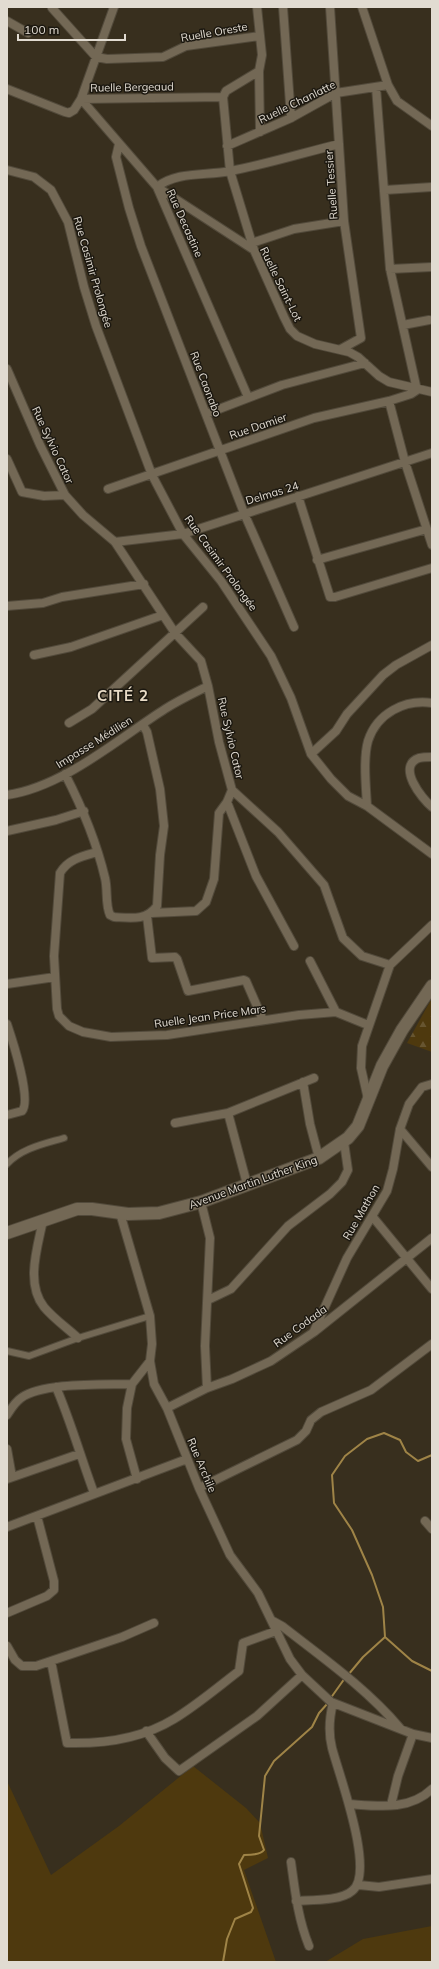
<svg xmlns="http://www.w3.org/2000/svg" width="439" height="1969" viewBox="0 0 439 1969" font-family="Mulish,sans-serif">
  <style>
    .forest { fill: url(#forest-firs) }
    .park { fill: #4e390e }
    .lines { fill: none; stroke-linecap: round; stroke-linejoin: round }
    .stream { stroke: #9f8447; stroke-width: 2 }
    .pedestrian-casing { stroke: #524a3b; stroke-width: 8 }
    .minor-casing { stroke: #524a3b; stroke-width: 10 }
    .secondary-casing { stroke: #524a3b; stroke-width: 14 }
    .pedestrian { stroke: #736855; stroke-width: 6 }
    .minor { stroke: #736855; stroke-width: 8 }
    .secondary { stroke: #736855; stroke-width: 12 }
    .labels { text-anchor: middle; stroke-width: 3; stroke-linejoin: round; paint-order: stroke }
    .street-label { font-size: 11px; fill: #e1dbd1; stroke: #1c1810 }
    .district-label { font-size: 15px; font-weight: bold; letter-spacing: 1px; fill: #e9dcc7; stroke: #1c1810 }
  </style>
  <defs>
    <pattern id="forest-firs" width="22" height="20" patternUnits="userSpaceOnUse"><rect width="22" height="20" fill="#4e390e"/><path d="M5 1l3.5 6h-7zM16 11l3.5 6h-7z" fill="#675530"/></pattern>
  </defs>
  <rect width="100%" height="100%" fill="#382f1e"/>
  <path class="forest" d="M432 998V1052L407 1043Z"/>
  <path class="park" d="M193 1766 246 1808 260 1823 268 1858 244 1870 276 1962H7V1781L51 1875 119 1826Z
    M432 1926V1962H325L363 1939Z"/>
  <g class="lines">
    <path class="stream" d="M385 1637 412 1661 432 1671
      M348 1675 363 1657 385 1637 383 1607 372 1575 352 1530 334 1503 332 1475 345 1456 367 1439 384 1433 400 1440 406 1452 418 1461 432 1455
      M330 1699 345 1678
      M223 1962 227 1939 235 1919 251 1912 253 1908 239 1864 244 1855C251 1855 260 1855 264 1850L259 1836 265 1776 274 1761 312 1727 319 1713 328 1703"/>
    <defs>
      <path id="pedestrian" d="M7 1164C22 1148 44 1144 64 1138
        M7 1351 29 1356 78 1338 150 1316"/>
      <path id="minor" d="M257 7 262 55 259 71 260 132
        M283 7 291 118
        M330 7 344 221 361 338 341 349
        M362 7 388 85
        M52 8 96 57 107 59 163 57 186 46 260 36
        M7 21 28 33
        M7 89 65 112 69 113 74 110 81 99 114 7
        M223 97 230 171 254 250
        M81 99 157 187 254 250 284 317 290 329 297 336 315 344 349 352 358 357 379 376 389 382 432 392
        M81 99 223 97 226 91 259 71
        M119 144 116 157 129 208 141 246 244 513 294 627
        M227 146 291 118 336 93 388 85 397 101 432 126
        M7 170 34 177 51 190 68 222 84 287 96 326 152 475 183 534 221 581 271 656 291 698 311 754 331 779 348 796 367 806 432 854
        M385 190 432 187
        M252 243 294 229 344 221
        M390 269 432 267
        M403 325 429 320
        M7 369 40 445 65 495 83 515 115 542 175 633 201 661 208 686 219 742 232 790 278 832 324 885 343 938 362 956 390 965 362 1046 361 1068 368 1099
        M248 397 157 187C177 171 206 176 231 171 267 164 303 153 339 144
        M389 401 405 462 432 545
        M206 414 282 385 365 363
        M7 459 22 492 44 496 65 495
        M108 489 314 418 389 401 411 394 417 390 390 269 376 87
        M298 496 330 597H335L432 568
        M115 542 183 534 432 453
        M317 560 427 529
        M7 606 43 603 62 597 144 584
        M34 655 71 647 163 615
        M69 723 92 709 203 607
        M311 754 336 731 347 714 383 675 396 665 432 645
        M432 757C428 757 423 757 419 758 396 766 422 799 432 807
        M65 774C83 809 96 840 105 878 108 890 105 904 110 915L114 917C131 918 146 921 157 906L160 855 164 826 160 789 147 732 143 725
        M7 795C63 787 118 739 165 709 179 700 194 693 208 686
        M227 802 256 876 294 946
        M367 806C366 787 363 759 368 741 377 713 405 699 432 703
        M7 831 56 820 84 811
        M97 852C83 856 68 859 60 873L54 956 57 1009 59 1016 69 1026 83 1032 111 1037 167 1035 299 1015 336 1012 368 1025
        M152 913 196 911 206 902 214 879 219 813 227 802 232 790
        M147 916 152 958 175 957 177 959 188 991 244 980 246 981 263 1020
        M310 961 336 1012
        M390 965 432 925
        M7 984 55 977
        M7 1024C12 1039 32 1100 22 1111L7 1115
        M303 1082 310 1124 319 1158
        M228 1113 247 1184
        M175 1123 228 1113 314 1078
        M400 1129 432 1167
        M201 1202 210 1238 205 1346 207 1388
        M120 1213 150 1316 152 1344 150 1361 154 1384 167 1408 199 1488 230 1555 258 1593 290 1659 302 1675 331 1702 413 1734 432 1738
        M372 1216 432 1289
        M43 1220C38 1246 25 1283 44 1307 53 1318 67 1328 78 1338
        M208 1300 231 1289 288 1226 330 1194 342 1182 348 1170 344 1142
        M314 1331 347 1258 387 1191 393 1169 400 1129 409 1104 422 1087 432 1084
        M56 1387C71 1422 81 1458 94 1493
        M167 1408 207 1388 232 1379 271 1361 314 1332 432 1238
        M7 1415C11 1409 15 1402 21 1398 43 1382 104 1385 132 1384
        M7 1449 12 1477
        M7 1479 79 1454
        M137 1479 126 1439 127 1408 132 1384 150 1361
        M199 1488 297 1440 306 1431 311 1420 321 1412 371 1390 432 1344
        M425 1521 432 1529
        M7 1527 187 1459
        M7 1613 47 1596 54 1590V1581L37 1516
        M273 1621 282 1626C323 1658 366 1688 400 1728
        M7 1646 15 1660 22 1666H36L122 1637 154 1623
        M51 1661 67 1743C103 1744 143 1738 174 1719 197 1705 218 1687 239 1671L243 1643 276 1631
        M146 1731 165 1758 179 1771 257 1716 302 1675
        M349 1804C378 1806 409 1811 432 1789
        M391 1805 398 1776 413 1734
        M291 1862C295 1891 298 1919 309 1946
        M359 1885 379 1887 432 1879
        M296 1901C311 1900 341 1901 352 1891 376 1873 339 1775 332 1748 328 1732 329 1719 333 1703"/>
      <path id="secondary" d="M7 1233 77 1209H92L128 1214 159 1213 201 1202 319 1158 348 1138 358 1126 382 1066 402 1030 432 986"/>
    </defs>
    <use href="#pedestrian" class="pedestrian-casing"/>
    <use href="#minor" class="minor-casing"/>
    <use href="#secondary" class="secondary-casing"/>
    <use href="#pedestrian" class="pedestrian"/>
    <use href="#minor" class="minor"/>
    <use href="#secondary" class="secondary"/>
  </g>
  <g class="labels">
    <g class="street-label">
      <text transform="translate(214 32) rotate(-10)" y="4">Ruelle Oreste</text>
      <text transform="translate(132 87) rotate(-1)" y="4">Ruelle Bergeaud</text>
      <text transform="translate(297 102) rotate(-26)" y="4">Ruelle Chanlatte</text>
      <text transform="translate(331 185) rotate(-94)" y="4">Ruelle Tessier</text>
      <text transform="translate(185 223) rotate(66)" y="4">Rue Decastine</text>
      <text transform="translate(93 272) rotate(74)" y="4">Rue Casimir Prolongée</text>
      <text transform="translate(281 284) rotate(64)" y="4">Ruelle Saint-Lot</text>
      <text transform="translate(206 384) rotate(69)" y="4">Rue Caonabo</text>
      <text transform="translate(258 426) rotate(-19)" y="4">Rue Damier</text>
      <text transform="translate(53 445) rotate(65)" y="4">Rue Sylvio Cator</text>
      <text transform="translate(272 493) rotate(-17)" y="4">Delmas 24</text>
      <text transform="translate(221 563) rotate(54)" y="4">Rue Casimir Prolongée</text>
      <text transform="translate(231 738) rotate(77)" y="4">Rue Sylvio Cator</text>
      <text transform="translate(94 742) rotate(-32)" y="4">Impasse Médilien</text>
      <text transform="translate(210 1016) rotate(-8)" y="4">Ruelle Jean Price Mars</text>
      <text transform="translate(253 1182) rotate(-20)" y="4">Avenue Martin Luther King</text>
      <text transform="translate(361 1212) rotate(-60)" y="4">Rue Mathon</text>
      <text transform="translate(300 1326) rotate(-36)" y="4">Rue Codada</text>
      <text transform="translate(202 1465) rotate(67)" y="4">Rue Archile</text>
    </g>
    <g class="district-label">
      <text x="123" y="701">CITÉ 2</text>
    </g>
  </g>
  <rect width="439" height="1969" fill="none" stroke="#e1dbd1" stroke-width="16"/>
  <path d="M18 34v6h107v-6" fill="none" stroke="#e1dbd1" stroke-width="2"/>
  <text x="24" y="34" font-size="12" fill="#e1dbd1" stroke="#1c1810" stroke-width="3" paint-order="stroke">100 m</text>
</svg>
